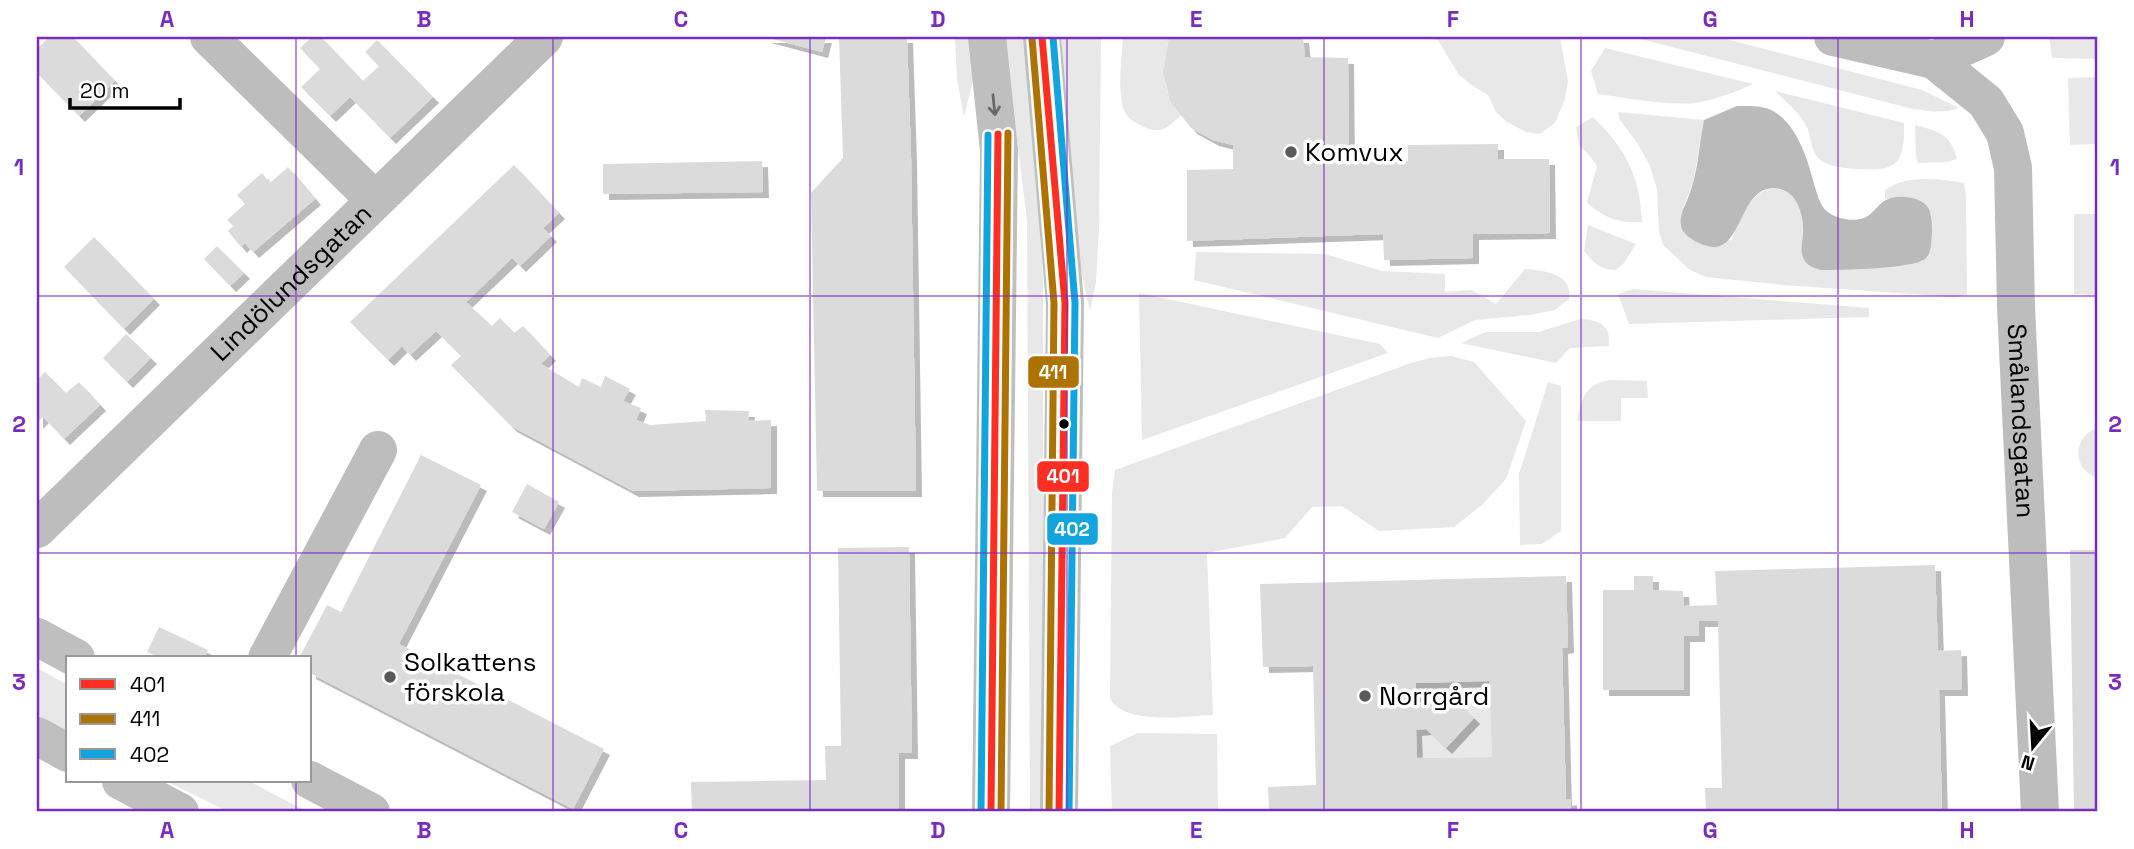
<svg xmlns="http://www.w3.org/2000/svg" width="2134" height="849" viewBox="0 0 2134 849" font-family="'Space Grotesk',sans-serif">
  <style>
    .green { fill: #e8e8e8 }
    .water { fill: #bababa }
    .building { fill: #dbdbdb; fill-rule: evenodd; filter: url(#shadow) }
    .lines { fill: none; stroke-linecap: round; stroke-linejoin: round }
    .street { stroke: #bdbdbd; stroke-width: 38 }
    .secondary { stroke: #bfbfbf; stroke-width: 38 }
    .bus-1-casing { stroke: #fff; stroke-width: 12 }
    .bus-2-casing { stroke: #fff; stroke-width: 12 }
    .bus-3-casing { stroke: #fff; stroke-width: 12 }
    .bus-1 { stroke: #ff2e22; stroke-width: 7 }
    .bus-2 { stroke: #ae7200; stroke-width: 7 }
    .bus-3 { stroke: #12a4de; stroke-width: 7 }
    .oneway { stroke: #696969 }
    .grid { fill: none; stroke: #7b2cbf; stroke-width: 2; stroke-opacity: 0.55 }
    .poi-dot { fill: #595959; stroke: #fff; stroke-width: 2.5 }
    .bus-dot { fill: #000; stroke: #fff; stroke-width: 2.5 }
    .labels { text-anchor: middle; stroke-width: 7; stroke-linejoin: round; paint-order: stroke }
    .poi-label { font-size: 26px; fill: #000; stroke: #fff; text-anchor: start }
    .street-label { font-size: 26px; fill: #000; stroke: #fff }
    .line-badge { stroke: #fff; stroke-width: 2.5 }
    .badge-label { font-size: 19px; text-anchor: middle; font-weight: bold; fill: #fff }
    .neatline { fill: none; stroke: #7b2cbf; stroke-width: 2.5 }
    .grid-label { font-size: 23px; text-anchor: middle; font-weight: bold; fill: #7b2cbf }
  </style>
  <defs>
    <filter id="shadow"><feDropShadow dx="6" dy="6" stdDeviation="0" flood-color="#0004"/></filter>
  </defs>
  <rect width="100%" height="100%" fill="#fff"/>
  <path class="green" d="M955 37H973L976 68 964 117 957 79Z
    M1004 37H1027L1043 278V812H1030L1027 220Z
    M1056 37H1101L1099 229 1096 282 1090 311 1069 217Z
    M1123 37H1169C1163 70 1159 86 1181 115 1169 127 1161 135 1144 127 1138 124 1130 120 1126 114 1116 99 1122 55 1123 37Z
    M1414 37H1560L1568 81 1565 99 1555 123 1540 134 1526 132 1507 122 1496 112 1488 95 1473 86 1459 75 1438 40Z
    M1633 37H1718L1922 90 1959 108C1943 114 1930 111 1913 109Z
    M2049 37H2097V59L2052 58Z
    M1605 48 1753 84C1736 92 1719 98 1701 102 1673 107 1627 98 1598 94L1591 71Z
    M2097 77V144L2070 145 2068 78Z
    M1775 91 1904 123C1905 162 1898 172 1859 169 1847 168 1832 168 1822 161 1810 153 1812 139 1807 127 1801 114 1785 101 1775 91Z
    M1618 112 1704 120 1693 183 1683 208 1731 241C1738 225 1743 209 1755 197 1761 191 1767 189 1775 189 1806 190 1804 232 1802 253L1821 270 1897 266 1923 261 1899 197 1885 199V190C1908 174 1937 179 1964 183L1966 197 1967 295 1953 297 1784 285 1706 277 1690 270 1663 245 1659 232 1657 189 1650 166 1638 144 1620 120Z
    M1593 117C1626 149 1640 176 1642 222 1622 224 1600 217 1587 202L1597 166 1590 156 1579 145 1576 127Z
    M1915 125C1938 131 1951 134 1957 159L1947 162 1918 163 1916 156Z
    M2074 214H2097V295L2074 294Z
    M1588 225 1636 244 1624 263 1616 270C1600 270 1594 263 1584 251Z
    M1196 252 1325 254 1382 271 1445 274V292L1472 290 1496 304 1525 269C1545 271 1573 273 1569 299L1555 310 1530 315 1475 320 1438 338 1194 280Z
    M1633 289 1869 308V317L1629 324 1618 294Z
    M1139 293 1380 344 1388 353 1142 440Z
    M1580 319C1600 320 1611 325 1609 346L1570 348 1556 363 1461 343 1486 332H1539Z
    M1451 356 1474 362 1526 421 1506 479 1482 505 1454 527 1379 531 1342 506 1312 507 1285 538 1207 553 1213 715C1187 716 1123 726 1110 698L1112 493 1115 470 1411 363 1430 358Z
    M1611 380 1647 381 1648 398H1621V421H1577C1582 398 1585 383 1611 380Z
    M1548 382 1561 386V531L1542 544 1520 545 1519 474Z
    M2097 428V478C2072 469 2072 437 2097 428Z
    M37 668 68 685V731L37 715Z
    M1489 681 1492 757 1417 758 1416 730 1426 729 1446 747 1474 718 1445 689 1432 702 1416 703V683Z
    M1138 733 1217 734 1218 812H1112L1110 746Z
    M166 781H249L308 812H229Z"/>
  <path class="water" d="M1737 106C1749 106 1762 105 1773 111 1797 124 1808 160 1814 184 1817 193 1820 207 1828 212 1836 219 1854 222 1864 218 1872 215 1877 206 1884 201 1894 194 1915 196 1924 203 1932 209 1932 223 1932 233 1931 241 1932 252 1926 258 1917 269 1839 270 1821 270 1814 268 1807 266 1804 259 1799 252 1803 241 1803 233 1804 217 1798 193 1780 189 1740 180 1744 248 1713 247 1703 246 1687 239 1682 229 1678 219 1684 207 1688 198 1698 174 1699 145 1704 120Z"/>
  <path class="building" d="M49 37H73L115 81 79 116 37 73V49Z
    M312 37H321L363 81 379 66 365 52 377 40 433 97 390 138 350 97 330 116 301 87 320 69 300 48Z
    M765 37H826L822 52Z
    M839 37H907L911 156 916 491H817L811 193 843 158Z
    M1169 37H1303L1305 57 1348 58 1349 162 1408 161V145L1498 144V159H1549L1550 233 1473 234V258L1384 260 1383 234 1187 241V170L1233 169V145L1213 140 1191 128 1170 101 1163 72Z
    M762 161 763 192 603 194V164Z
    M514 165 559 213 543 228 551 236 520 266 512 258 466 302 492 326 500 318 514 333 523 326 550 355 541 364 579 387 582 378 601 387 605 376 630 389 623 401 641 408 636 420 650 425 706 421 705 410 749 411 748 421 771 420V488L633 491 511 426 451 365 461 356 436 331 410 355 402 346 388 360 350 322Z
    M288 167 315 199 253 252 245 243 241 247 228 231 233 226 227 220 245 204 237 195 262 173 270 183Z
    M94 237 154 299 124 329 64 267Z
    M217 246 244 273 230 286 204 259Z
    M126 334 151 358 127 382 103 358Z
    M45 372 66 393 79 382 100 405 64 439 43 417 37 423V380Z
    M421 455 481 485 399 644 604 749 573 809 310 673V658H299L327 605 341 612Z
    M527 484 559 502 544 529 512 512Z
    M909 547 912 753H899V812H692L691 782 826 780 825 746H841L838 548Z
    M2070 550H2097V812H2074Z
    M1935 565 1938 651 1961 650 1962 690H1939L1942 812H1706L1705 788H1722L1718 621H1699V636H1684V690H1603V590H1634V576H1653V590L1683 591 1684 606 1717 605 1715 571Z
    M1566 576 1568 647 1562 648 1566 800 1571 799V812H1269L1268 787 1316 785 1313 666 1263 667 1260 584ZM1489 681 1492 757 1417 758 1416 730 1426 729 1446 748 1474 718 1445 689 1432 702 1416 703V683Z
    M159 627 208 650 204 658H161L147 652Z"/>
  <g class="lines">
    <g class="street">
      <path d="M209 37 375 200"/>
      <path d="M1833 37 1934 60 1986 37"/>
      <path id="s1" d="M1934 60 1986 102 2005 133 2013 168 2016 307 2040 812"/>
      <path id="s2" d="M37 529 544 37"/>
      <path d="M267 658 378 450"/>
    </g>
    <path class="secondary" d="M987 37 999 150 991 812
      M1042 37 1065 303 1059 812
      M37 637 76 658
      M37 736 68 753
      M310 780 371 812
      M121 781 180 812"/>
    <defs>
      <path id="bus-1" d="M1042 37 1065 303 1059 812
        M991 812 998 134"/>
      <path id="bus-2" d="M1032 38 1054 303 1049 812
        M1001 812 1008 133"/>
      <path id="bus-3" d="M1053 37 1075 303 1069 812
        M981 812 988 135"/>
    </defs>
    <use href="#bus-1" class="bus-1-casing"/>
    <use href="#bus-2" class="bus-2-casing"/>
    <use href="#bus-3" class="bus-3-casing"/>
    <use href="#bus-1" class="bus-1"/>
    <use href="#bus-2" class="bus-2"/>
    <use href="#bus-3" class="bus-3"/>
  </g>
  <defs><path id="oneway-shaft" d="M-6 0H5M1.5-3L5.5 0L1.5 3" fill="none" stroke-width="1.6" stroke-linecap="round" stroke-linejoin="round" transform="scale(1.75)"/></defs>
  <use class="oneway" href="#oneway-shaft" transform="translate(994 105) rotate(84)"/>
  <path class="grid" d="M296 37V658M553 37V812M810 37V812M1067 37V812M1324 37V812M1581 37V812M1838 37V812M37 296H2097M37 553H2097M296 781V812"/>
  <g class="poi-dot">
    <circle cx="1291" cy="152" r="7"/>
    <circle cx="390" cy="677" r="7"/>
    <circle cx="1365" cy="696" r="7"/>
  </g>
  <circle class="bus-dot" cx="1064" cy="424" r="6"/>
  <g class="labels">
    <g class="poi-label">
      <text x="1305" y="161">Komvux</text>
      <text x="404" y="671">Solkattens<tspan x="404" dy="30">förskola</tspan></text>
      <text x="1379" y="705">Norrgård</text>
    </g>
    <g class="street-label">
      <text dy="9" stroke="none"><textPath href="#s2" startOffset="354">Lindölundsgatan</textPath></text>
      <text dy="9" stroke="none"><textPath href="#s1" startOffset="392">Smålandsgatan</textPath></text>
    </g>
  </g>
  <g class="line-badge">
    <rect x="1027" y="355" width="53" height="34" rx="7" fill="#ae7200"/>
    <rect x="1036" y="460" width="54" height="33" rx="7" fill="#ff2e22"/>
    <rect x="1046" y="512" width="53" height="34" rx="7" fill="#12a4de"/>
  </g>
  <g class="badge-label">
    <text x="1053" y="379">411</text>
    <text x="1063" y="483">401</text>
    <text x="1072" y="536">402</text>
  </g>
  <rect width="2134" height="849" fill="none" stroke="#ffffff" stroke-width="77"/>
  <rect x="66" y="656" width="245" height="126" fill="#ffffff" stroke="#999999" stroke-width="2"/>
  <rect x="80" y="679" width="35" height="10" fill="#ff2e22" stroke="#999999" stroke-width="2"/>
  <text x="130" y="692" font-size="21" fill="#000000">401</text>
  <rect x="80" y="714" width="35" height="10" fill="#ae7200" stroke="#999999" stroke-width="2"/>
  <text x="130" y="726" font-size="21" fill="#000000">411</text>
  <rect x="80" y="749" width="35" height="10" fill="#12a4de" stroke="#999999" stroke-width="2"/>
  <text x="130" y="762" font-size="21" fill="#000000">402</text>
  <g transform="translate(2033 747) rotate(198)" stroke="#ffffff" stroke-width="5" paint-order="stroke">
  <path d="M0-5L12 26L0 18L-12 26Z" fill="#000000"/>
  <text y="-10" font-size="19" font-weight="bold" text-anchor="middle" fill="#000000">N</text>
  </g>
  <path d="M70 98v10h110v-10" fill="none" stroke="#000000" stroke-width="3.5"/>
  <text x="80" y="98" font-size="21" fill="#000000" stroke="#ffffff" stroke-width="5" paint-order="stroke">20 m</text>
  <rect x="38" y="38" width="2058" height="772" class="neatline"/>
  <g class="grid-label">
    <text x="167" y="27">A</text>
    <text x="424" y="27">B</text>
    <text x="681" y="27">C</text>
    <text x="938" y="27">D</text>
    <text x="1196" y="27">E</text>
    <text x="1453" y="27">F</text>
    <text x="1710" y="27">G</text>
    <text x="1967" y="27">H</text>
    <text x="19" y="175">1</text>
    <text x="2115" y="175">1</text>
    <text x="19" y="432">2</text>
    <text x="2115" y="432">2</text>
    <text x="19" y="690">3</text>
    <text x="2115" y="690">3</text>
    <text x="167" y="838">A</text>
    <text x="424" y="838">B</text>
    <text x="681" y="838">C</text>
    <text x="938" y="838">D</text>
    <text x="1196" y="838">E</text>
    <text x="1453" y="838">F</text>
    <text x="1710" y="838">G</text>
    <text x="1967" y="838">H</text>
  </g>
</svg>
